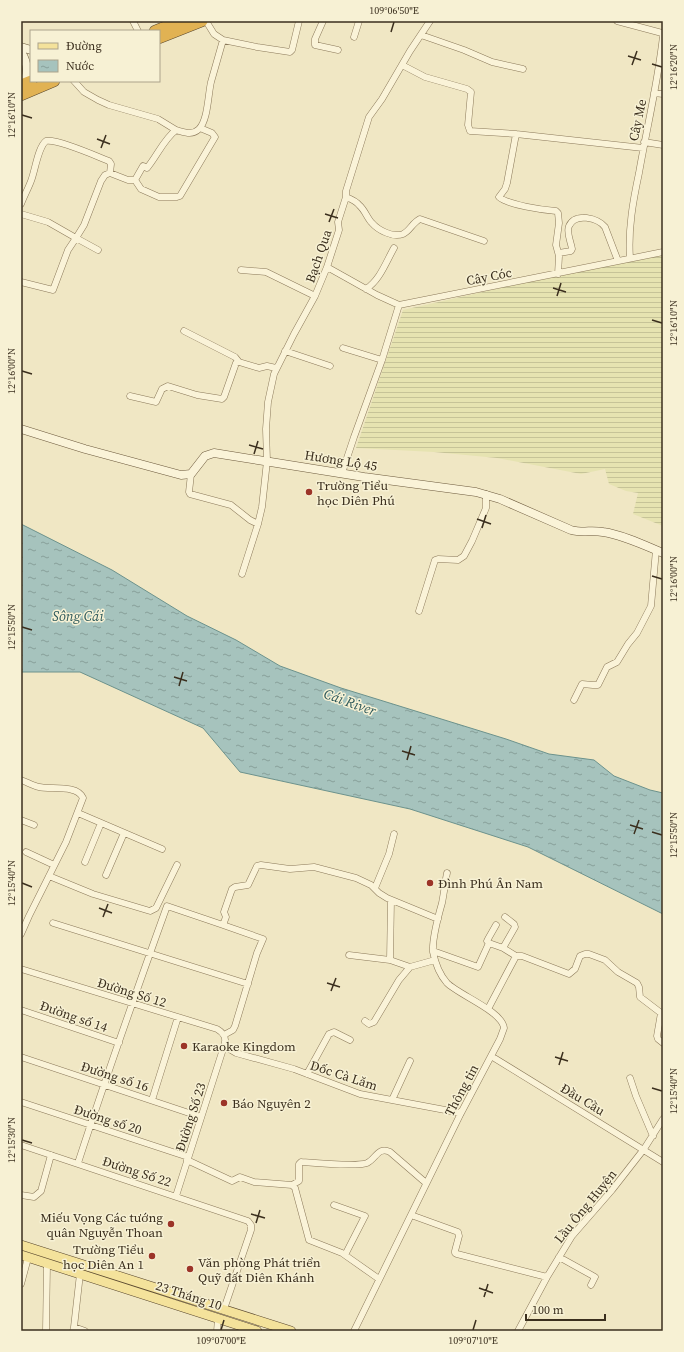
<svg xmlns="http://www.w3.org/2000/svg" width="684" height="1352" viewBox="0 0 684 1352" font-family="'Source Serif 4',serif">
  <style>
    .farmland { fill: url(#farmland-rules) }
    .water { fill: url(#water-ripples); stroke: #6c928c }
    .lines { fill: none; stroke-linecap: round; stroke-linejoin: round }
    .street-casing { stroke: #8b795a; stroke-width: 7 }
    .secondary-casing { stroke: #6d5a3d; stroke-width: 9 }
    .primary-casing { stroke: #59472e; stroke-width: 10 }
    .highway-casing { stroke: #59472e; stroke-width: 12 }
    .street { stroke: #faf3d8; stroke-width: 6 }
    .secondary { stroke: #faf3d8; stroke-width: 8 }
    .primary { stroke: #f4e29b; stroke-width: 9 }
    .highway { stroke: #e1b253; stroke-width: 11 }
    .ticks { fill: none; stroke: #3b2f1e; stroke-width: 1.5 }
    .poi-dot { fill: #9c3428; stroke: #f7f1d4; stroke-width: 1.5 }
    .labels { text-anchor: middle; stroke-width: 3; stroke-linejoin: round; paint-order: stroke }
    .street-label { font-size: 13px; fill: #3b2f1e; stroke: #f7f1d4 }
    .poi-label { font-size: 13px; fill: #3b2f1e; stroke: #f7f1d4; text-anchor: start }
    .water-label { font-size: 14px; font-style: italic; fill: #2d595b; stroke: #f7f1d4 }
    .neatline { fill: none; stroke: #3b2f1e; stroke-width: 1.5 }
    .ticks-label { font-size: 10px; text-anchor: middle; fill: #3b2f1e }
  </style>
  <defs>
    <pattern id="farmland-rules" width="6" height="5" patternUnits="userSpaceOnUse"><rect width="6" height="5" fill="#e6e3b1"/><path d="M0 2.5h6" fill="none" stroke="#c6c398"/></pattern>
    <pattern id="water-ripples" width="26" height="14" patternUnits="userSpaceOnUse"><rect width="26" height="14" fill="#a6c3bd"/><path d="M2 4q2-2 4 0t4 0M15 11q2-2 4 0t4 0" fill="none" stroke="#889f99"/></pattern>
  </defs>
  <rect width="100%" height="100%" fill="#f0e7c4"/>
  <path class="farmland" d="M663 254V526L633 514 638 493 626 491 609 484 605 469 581 474 497 458 434 452 356 448 403 310 558 275Z"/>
  <path class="water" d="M21 524 112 570 187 616 236 640 280 666 341 688 506 739 549 754 594 760 614 776 650 790 663 793V914L528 847 410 809 240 772 203 728 80 672H21Z"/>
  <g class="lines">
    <defs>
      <path id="street" d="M133 21 138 31
        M323 21 315 39V45L338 50
        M617 21 662 33 663 36C658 82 647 127 639 173 633 201 628 229 630 258
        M421 35 464 50 492 62 523 69
        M354 37 359 21
        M223 40 257 47 290 52 292 50 299 21
        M402 65 425 77 467 89 471 92 468 125 470 131 516 134 643 148
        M74 81 84 92 98 100 109 105 158 119 176 130
        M654 93 663 94
        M516 134 507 183 505 189 499 197C508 205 543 210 556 211L558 213 559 223 556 245 559 256 558 274
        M644 142 663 145
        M135 180 141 189 159 197H177L180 196 215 137 212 133 200 128
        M346 197C351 199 356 201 359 205 365 210 367 218 372 223 378 230 393 238 403 234 410 231 412 223 420 219L484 241
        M21 204C24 196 28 189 31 181 35 171 38 147 46 141 58 139 96 156 109 161L111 164 110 173
        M21 214 48 222 76 238 84 225 101 181 105 175 110 173 128 180H135L143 166 147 168C157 156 164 139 176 130 184 132 192 136 199 129 208 120 208 95 211 82 215 68 219 54 223 40L214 34 206 21
        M559 253 571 251 572 249C571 242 566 232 569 226 575 212 598 218 605 227L618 261
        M327 267 377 295 399 305 663 252
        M241 270 266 272 315 296
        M21 282 53 290 68 250 76 238 98 250
        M366 289C380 280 386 262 394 248
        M184 331 235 357 239 362 259 368 267 366 276 368
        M343 348 382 360
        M285 351 330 366
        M130 396 156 402 162 389 168 386 197 395 222 399 224 397 236 363 239 362
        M342 473 354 437 382 360 399 305
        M191 474 189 492 190 494 231 505 250 520 258 524
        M242 574 258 524 262 507 267 461 266 429 268 402 274 374 294 334 315 296 327 267 339 230 338 222 346 197V191L369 117 382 99 410 51 430 21
        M419 611 435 560 438 559 458 560 464 556 472 541 486 508V494
        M574 700 582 684 593 685H598L607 667 617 662 628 644 637 633 651 606 656 550
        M21 780C27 782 33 786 39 787 50 790 77 784 83 798L66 842 29 916 21 934
        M78 813 162 849
        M21 820 34 825
        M26 852 54 865
        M85 862 101 823
        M106 875 124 833
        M49 876 93 894 150 911 156 908 177 865
        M375 888 389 854 394 834
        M53 923 248 984
        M489 943 503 948 516 956
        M503 948 515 927 514 924 505 917
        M433 951 478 967 489 943 487 941 488 939 496 925
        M349 955 390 960 410 967 399 980 374 1022 369 1024 365 1021
        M390 960 391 900
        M410 967 435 960
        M21 969 217 1029C224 1033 227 1038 224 1046L176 1196
        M488 1009 516 956H522L569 974 575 969 580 956 585 954H589L605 960 618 972 637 983 639 987 640 997 661 1013 657 1036 658 1039 663 1043
        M21 1010 119 1043
        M224 1035 233 1030 235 1026 257 953 263 939 223 925 226 917 224 912 232 889 235 887 248 885 257 866 261 865 290 869 314 867 356 878 371 885 379 893 387 898 438 919
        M224 1046 236 1053 294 1069 360 1094 461 1113
        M491 1056 663 1162
        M21 1057 201 1117
        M307 1074 329 1034 334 1032 350 1040
        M630 1078 636 1096 653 1136
        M152 1100 178 1017
        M392 1100 410 1061
        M21 1102 188 1157
        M21 1145 248 1221 251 1225V1230L224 1309
        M187 1160 232 1181 240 1177 254 1182 292 1185 295 1188 309 1240 342 1253 379 1279
        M78 1163C106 1077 136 992 167 906L223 925
        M292 1185 299 1181V1164L301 1162C314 1163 357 1167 367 1163 376 1159 378 1146 390 1152L426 1183
        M21 1195 34 1197 41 1191 51 1155
        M334 1205 365 1216 345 1255
        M411 1215 458 1232 459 1236 455 1251V1253L457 1254 547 1277
        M559 1257 595 1277 591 1285
        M21 1284 28 1258
        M74 1327 80 1274
        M46 1331 47 1264
        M73 1331 74 1327 85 1331
        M217 1331 218 1319
        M354 1331 461 1113 500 1039 504 1028C502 1011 459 995 447 983 440 975 435 962 433 952 432 938 438 917 442 903 444 893 445 883 447 873
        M518 1331 547 1277 572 1236 612 1190 644 1149 663 1119"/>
      <path id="secondary" d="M21 47 31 50
        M21 52C28 63 29 75 21 87
        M21 429 85 449 181 475 191 474 205 456 214 453 364 477 476 492 500 499 571 530C582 533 592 530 603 532 623 535 644 545 663 553"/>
      <path id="primary" d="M21 1245 291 1331
        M21 1255 257 1331"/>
      <path id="highway" d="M155 31 180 21
        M159 38 202 21
        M21 85 31 81
        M21 95 54 81"/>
    </defs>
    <use href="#street" class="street-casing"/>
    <use href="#secondary" class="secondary-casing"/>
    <use href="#primary" class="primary-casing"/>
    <use href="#highway" class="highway-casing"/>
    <use href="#street" class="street"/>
    <use href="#secondary" class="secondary"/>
    <use href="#primary" class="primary"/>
    <use href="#highway" class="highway"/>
  </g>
  <path class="ticks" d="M391 32 394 22M628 56 641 60M652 64 662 67M632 65 637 51M22 115 32 118M97 139 110 144M101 148 106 135M325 214 338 218M329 222 334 209M553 288 566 292M557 296 561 283M652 320 662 323M22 371 32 374M249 445 263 449M254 454 258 441M477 519 491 524M482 528 486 515M652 576 662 579M22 627 32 630M174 677 187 681M179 686 183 672M402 751 415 755M407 760 411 746M630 825 643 829M652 832 662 835M634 834 639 820M22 883 32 887M99 908 112 913M103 917 108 904M327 983 340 987M331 991 336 978M555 1057 568 1061M559 1065 563 1052M652 1088 662 1091M22 1140 32 1143M251 1214 265 1218M256 1223 260 1210M479 1288 493 1293M484 1297 488 1284M221 1330 224 1320M473 1330 476 1320"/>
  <g class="poi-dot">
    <circle cx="309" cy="492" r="4"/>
    <circle cx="430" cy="883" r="4"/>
    <circle cx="184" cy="1046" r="4"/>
    <circle cx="224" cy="1103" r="4"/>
    <circle cx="171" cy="1224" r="4"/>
    <circle cx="152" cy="1256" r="4"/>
    <circle cx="190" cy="1269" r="4"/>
  </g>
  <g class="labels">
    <g class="street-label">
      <text transform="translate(637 120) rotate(-78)" y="5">Cây Me</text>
      <text transform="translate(318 256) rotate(-71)" y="5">Bạch Qua</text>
      <text transform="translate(489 276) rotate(-11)" y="5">Cây Cóc</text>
      <text transform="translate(341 460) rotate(9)" y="5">Hương Lộ 45</text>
      <text transform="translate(132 992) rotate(17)" y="5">Đường Số 12</text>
      <text transform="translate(74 1016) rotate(19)" y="5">Đường số 14</text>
      <text transform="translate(344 1075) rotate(18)" y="5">Dốc Cà Lăm</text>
      <text transform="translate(115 1076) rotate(18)" y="5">Đường số 16</text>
      <text transform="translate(461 1090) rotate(-62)" y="5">Thông tin</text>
      <text transform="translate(583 1099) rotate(31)" y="5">Đầu Cầu</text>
      <text transform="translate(190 1117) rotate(-72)" y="5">Đường Số 23</text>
      <text transform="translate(108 1119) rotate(18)" y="5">Đường số 20</text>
      <text transform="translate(137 1171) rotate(18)" y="5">Đường Số 22</text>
      <text transform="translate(585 1206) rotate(-51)" y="5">Lầu Ông Huyện</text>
      <text transform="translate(189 1295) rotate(18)" y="5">23 Tháng 10</text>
    </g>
    <g class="poi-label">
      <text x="317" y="490">Trường Tiểu<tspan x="317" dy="15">học Diên Phú</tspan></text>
      <text x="438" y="888">Đình Phú Ân Nam</text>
      <text x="192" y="1051">Karaoke Kingdom</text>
      <text x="232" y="1108">Báo Nguyên 2</text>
      <text x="163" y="1222" text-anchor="end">Miếu Vọng Các tướng<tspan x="163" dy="15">quân Nguyễn Thoan</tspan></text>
      <text x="144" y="1254" text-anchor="end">Trường Tiểu<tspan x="144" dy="15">học Diên An 1</tspan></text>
      <text x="198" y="1267">Văn phòng Phát triển<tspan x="198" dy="15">Quỹ đất Diên Khánh</tspan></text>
    </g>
    <g class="water-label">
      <text x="78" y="621">Sông Cái</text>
      <text transform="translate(350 702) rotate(20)" y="5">Cái River</text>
    </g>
  </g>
  <rect width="684" height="1352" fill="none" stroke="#f7f1d4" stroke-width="44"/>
  <rect x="30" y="30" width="130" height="52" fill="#f7f1d4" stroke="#aca38b"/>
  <rect x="38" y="43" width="20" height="6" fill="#f4e29b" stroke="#aca38b"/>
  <text x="66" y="50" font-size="12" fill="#3b2f1e">Đường</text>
  <rect x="38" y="60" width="20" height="12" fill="url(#water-ripples)" stroke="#aca38b"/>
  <text x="66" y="70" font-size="12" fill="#3b2f1e">Nước</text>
  <path d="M526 1314v6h79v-6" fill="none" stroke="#3b2f1e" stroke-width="2"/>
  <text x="532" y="1314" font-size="12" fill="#3b2f1e" stroke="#f7f1d4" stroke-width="3" paint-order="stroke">100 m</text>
  <rect x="22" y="22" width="640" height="1308" class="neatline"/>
  <g class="ticks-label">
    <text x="394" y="14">109°06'50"E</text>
    <text transform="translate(673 67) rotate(-90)" y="4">12°16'20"N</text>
    <text transform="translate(11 115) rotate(-90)" y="4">12°16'10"N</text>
    <text transform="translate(673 323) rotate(-90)" y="4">12°16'10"N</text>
    <text transform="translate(11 371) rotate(-90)" y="4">12°16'00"N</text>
    <text transform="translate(673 579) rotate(-90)" y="4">12°16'00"N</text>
    <text transform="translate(11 627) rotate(-90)" y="4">12°15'50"N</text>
    <text transform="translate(673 835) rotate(-90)" y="4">12°15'50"N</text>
    <text transform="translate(11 883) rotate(-90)" y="4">12°15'40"N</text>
    <text transform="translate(673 1091) rotate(-90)" y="4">12°15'40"N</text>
    <text transform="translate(11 1140) rotate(-90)" y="4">12°15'30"N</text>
    <text x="221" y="1344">109°07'00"E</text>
    <text x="473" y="1344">109°07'10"E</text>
  </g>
</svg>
